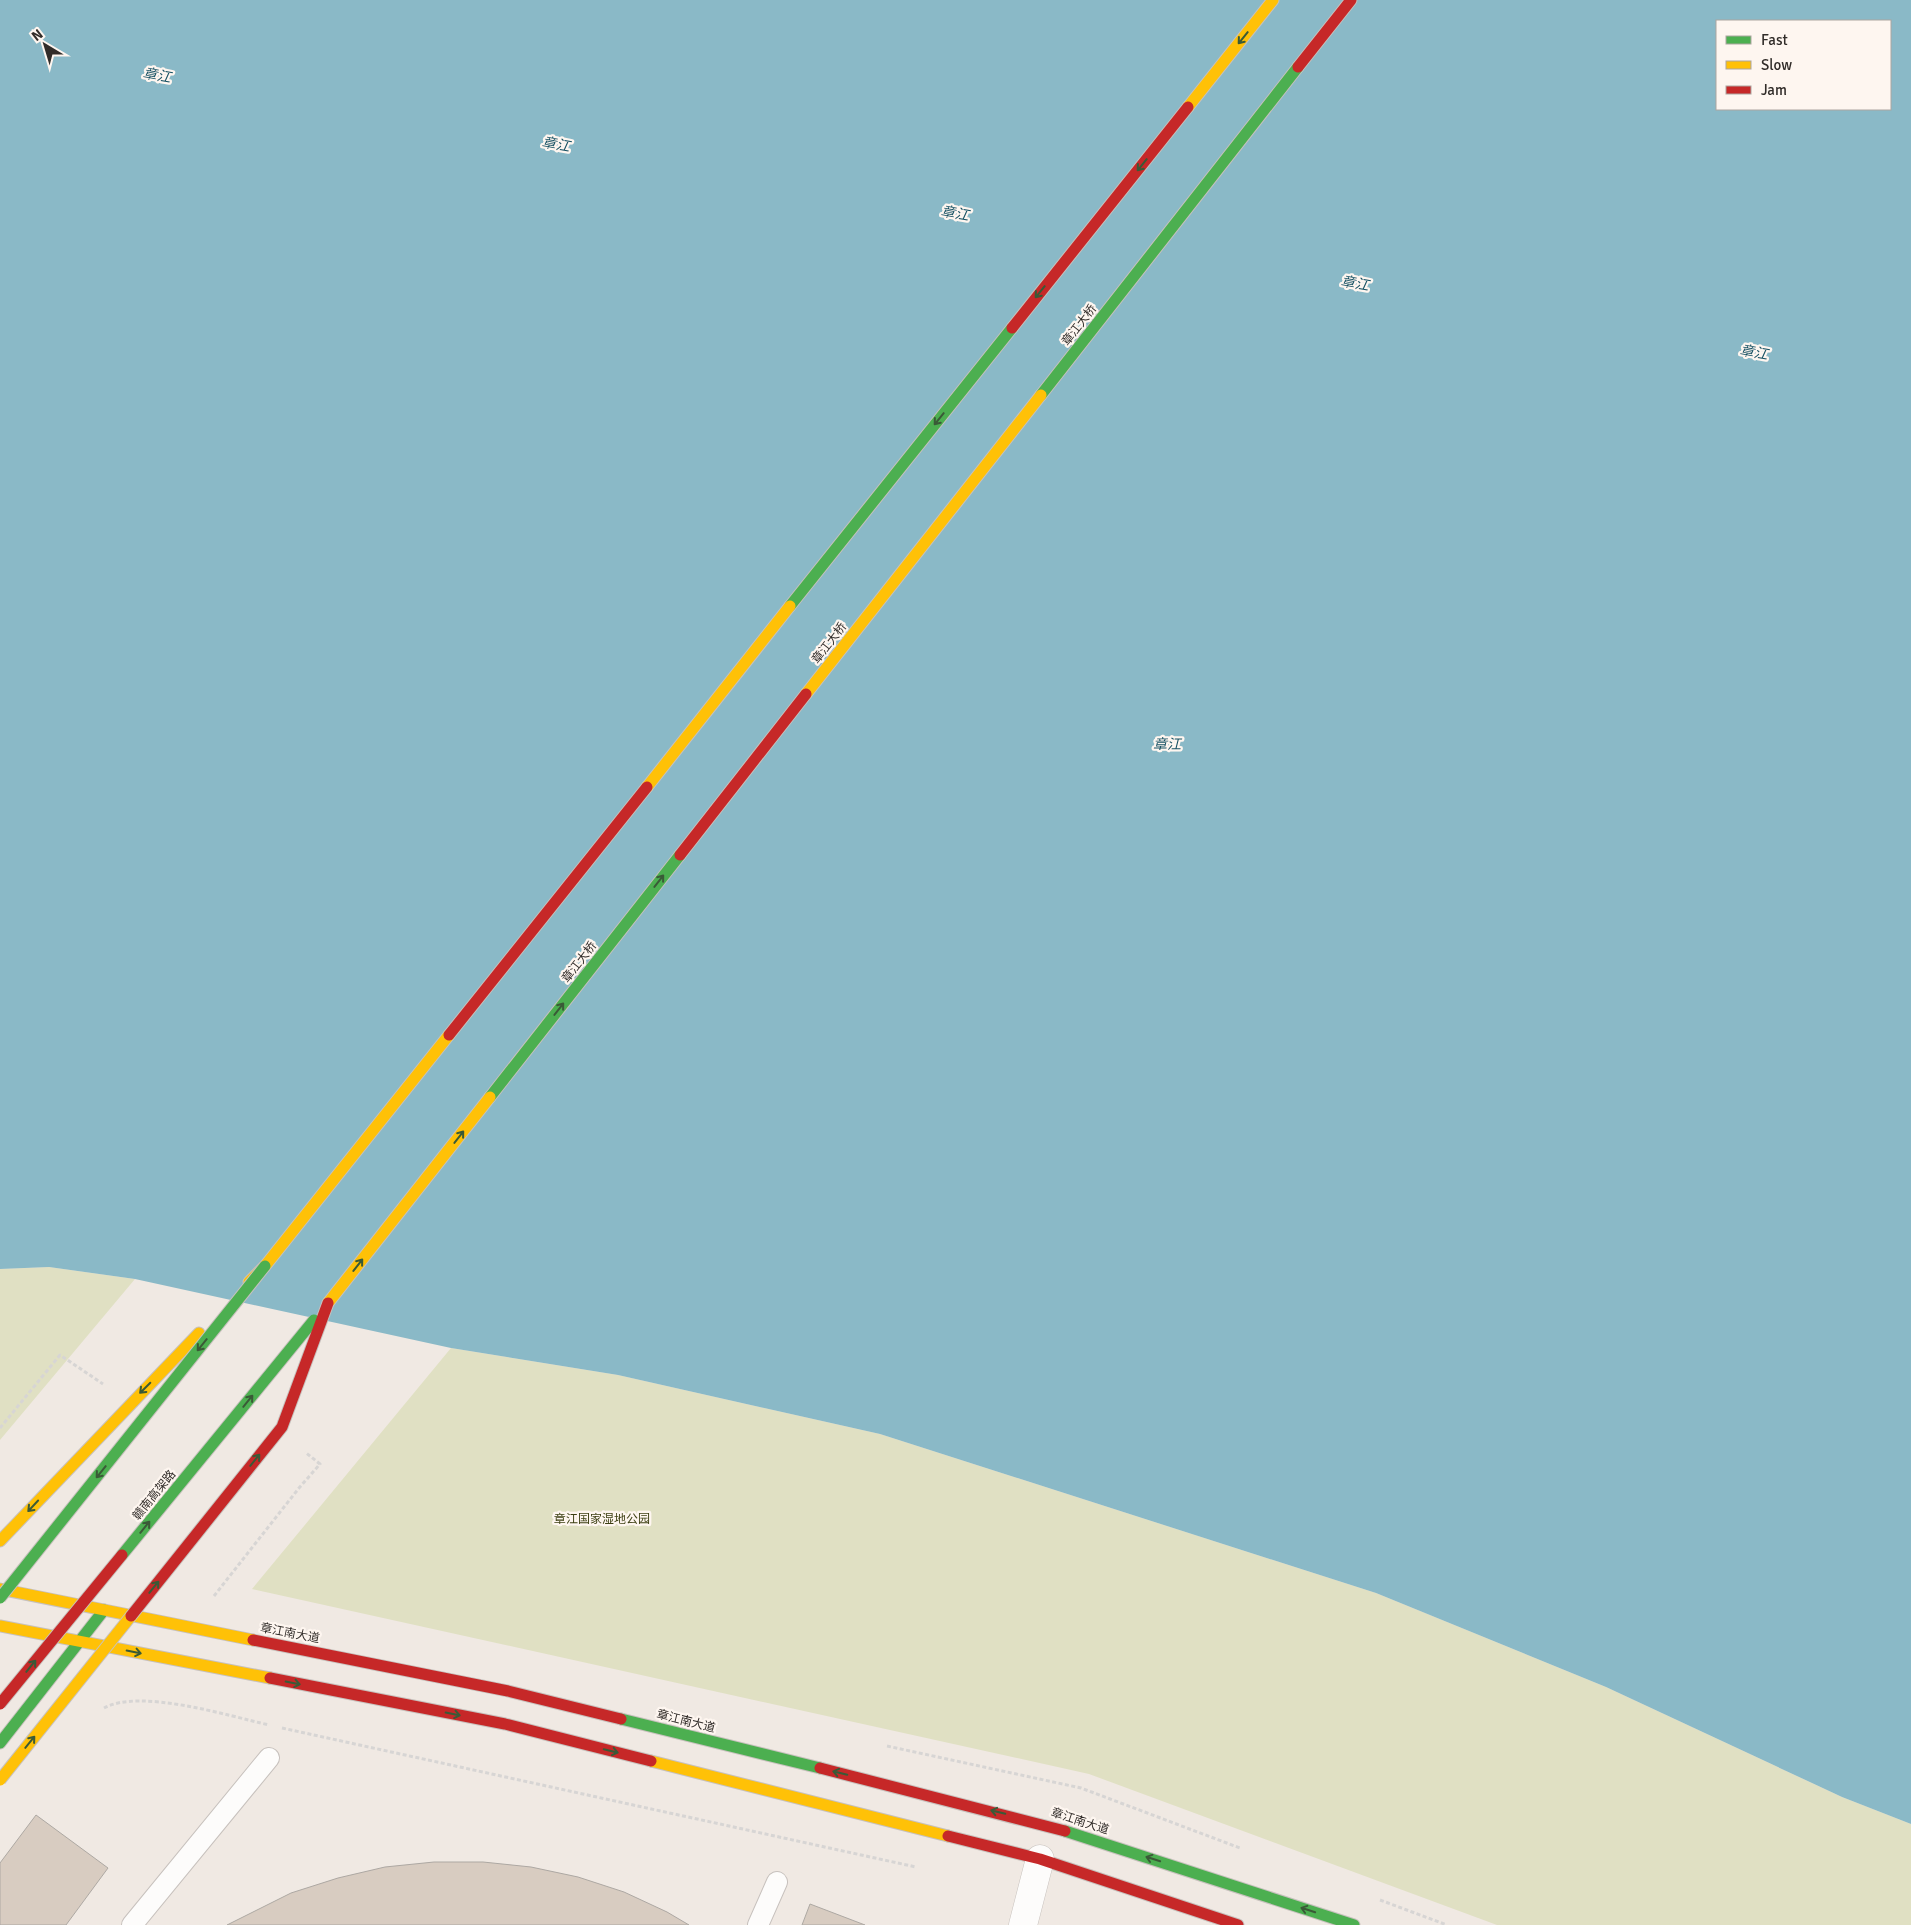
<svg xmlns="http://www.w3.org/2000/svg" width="1911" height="1925" viewBox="0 0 1911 1925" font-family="Signika,'Noto Sans SC',sans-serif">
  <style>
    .green { fill: #e0e0c3 }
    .water { fill: #8ab9c7; fill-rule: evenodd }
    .building { fill: #d8ccc1; stroke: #ada8a3 }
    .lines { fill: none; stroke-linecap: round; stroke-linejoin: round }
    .lane-casing { stroke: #c7c1bd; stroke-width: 22 }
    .street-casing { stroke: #c7c1bd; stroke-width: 29 }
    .fast-casing { stroke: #c7c1bd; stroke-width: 13 }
    .slow-casing { stroke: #c7c1bd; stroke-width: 13 }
    .jam-casing { stroke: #c7c1bd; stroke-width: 13 }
    .path { stroke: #d7d5d4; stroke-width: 3; stroke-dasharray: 4 2.5; stroke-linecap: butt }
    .lane { stroke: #fdfcfb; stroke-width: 20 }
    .street { stroke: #fdfcfb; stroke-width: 28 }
    .fast { stroke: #4caf50; stroke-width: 11 }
    .slow { stroke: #ffc107; stroke-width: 11 }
    .jam { stroke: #c62828; stroke-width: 11 }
    .fast-bridge-casing { stroke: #c7c1bd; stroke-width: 13; stroke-linecap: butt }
    .slow-bridge-casing { stroke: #c7c1bd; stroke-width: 13; stroke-linecap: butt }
    .jam-bridge-casing { stroke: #c7c1bd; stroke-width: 13; stroke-linecap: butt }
    .fast-bridge { stroke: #4caf50; stroke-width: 11 }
    .slow-bridge { stroke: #ffc107; stroke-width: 11 }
    .jam-bridge { stroke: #c62828; stroke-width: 11 }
    .oneway { stroke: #3a5a37 }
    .labels { text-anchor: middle; stroke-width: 4.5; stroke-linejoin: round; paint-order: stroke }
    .street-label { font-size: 12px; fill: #312c29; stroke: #fef6f0 }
    .park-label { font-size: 12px; fill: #3c3f12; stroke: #fef6f0 }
    .water-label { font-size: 14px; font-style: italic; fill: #175163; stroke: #fef6f0 }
  </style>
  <rect width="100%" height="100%" fill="#f0e9e3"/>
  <path class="green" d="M49 1267 135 1279 0 1440V1269Z
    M451 1348 618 1375 880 1434 1376 1593 1606 1687 1842 1797 1911 1824V1925H1497L1089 1774 252 1589Z"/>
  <path class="water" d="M0 0H1911V1824L1842 1797 1606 1687 1376 1593 880 1434 618 1375 451 1348 135 1279 49 1267 0 1269ZM1717 21H1890V109H1717Z"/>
  <path class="building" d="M36 1815 108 1868 66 1925H0V1863Z
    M434 1862H483L531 1867 578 1877 624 1892 667 1912 689 1925H227L291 1893 338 1878 385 1867Z
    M810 1904 865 1925H802Z"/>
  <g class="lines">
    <defs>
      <path id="lane" d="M132 1925 269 1758
        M758 1925 777 1882"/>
      <path id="street" d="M1023 1925 1040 1859"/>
      <path id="fast" d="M1041 395 1298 67
        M790 606 1012 328
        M490 1097 680 855
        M621 1719 820 1768
        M0 1743 104 1610
        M1065 1831 1354 1925"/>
      <path id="slow" d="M1188 107 1273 0
        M806 694 1041 395
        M647 787 790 606
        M249 1282 265 1266 449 1035
        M328 1303 490 1097
        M0 1541 199 1333
        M0 1589 253 1640
        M0 1626 270 1678
        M651 1761 948 1836"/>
      <path id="jam" d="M1298 67 1351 0
        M1012 328 1188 107
        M680 855 806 694
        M449 1035 647 787
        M253 1640 508 1691 621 1719
        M270 1678 505 1724 651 1761
        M820 1768 1065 1831
        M948 1836 1040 1859 1238 1925"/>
    </defs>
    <use href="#lane" class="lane-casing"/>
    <use href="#street" class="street-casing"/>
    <use href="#fast" class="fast-casing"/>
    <use href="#slow" class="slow-casing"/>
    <use href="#jam" class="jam-casing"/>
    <path class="path" d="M0 1428 60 1355 103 1384
      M214 1596 299 1488 320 1464 305 1452
      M104 1708C140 1688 229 1716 269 1725
      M282 1728 916 1867
      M887 1746 1081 1788 1240 1848
      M1380 1900 1447 1925"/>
    <use href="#lane" class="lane"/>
    <use href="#street" class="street"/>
    <use href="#fast" class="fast"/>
    <use href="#slow" class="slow"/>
    <use href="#jam" class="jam"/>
    <defs>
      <path id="fast-bridge" d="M122 1555 314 1320
        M0 1598 265 1266"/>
      <path id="slow-bridge" d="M0 1780 131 1616"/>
      <path id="jam-bridge" d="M131 1616 282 1427 328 1303
        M0 1704 122 1555"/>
    </defs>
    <use href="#fast-bridge" class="fast-bridge-casing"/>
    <use href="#slow-bridge" class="slow-bridge-casing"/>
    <use href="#jam-bridge" class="jam-bridge-casing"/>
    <use href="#fast-bridge" class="fast-bridge"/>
    <use href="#slow-bridge" class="slow-bridge"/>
    <use href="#jam-bridge" class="jam-bridge"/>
  </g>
  <defs><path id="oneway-shaft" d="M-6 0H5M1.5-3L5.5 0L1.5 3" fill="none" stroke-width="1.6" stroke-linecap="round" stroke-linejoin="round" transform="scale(1.25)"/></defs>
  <g class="oneway">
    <use href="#oneway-shaft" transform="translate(1243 38) rotate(129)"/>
    <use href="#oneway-shaft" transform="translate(1142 165) rotate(129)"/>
    <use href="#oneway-shaft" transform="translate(1040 292) rotate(129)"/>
    <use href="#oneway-shaft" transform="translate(939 419) rotate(129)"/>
    <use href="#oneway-shaft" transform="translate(659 881) rotate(-52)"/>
    <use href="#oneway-shaft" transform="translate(559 1009) rotate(-52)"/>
    <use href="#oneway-shaft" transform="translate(459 1137) rotate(-52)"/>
    <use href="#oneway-shaft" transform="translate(358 1265) rotate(-52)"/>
    <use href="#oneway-shaft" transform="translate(202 1345) rotate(129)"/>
    <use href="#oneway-shaft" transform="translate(145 1388) rotate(135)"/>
    <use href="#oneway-shaft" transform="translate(248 1401) rotate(-51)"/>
    <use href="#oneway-shaft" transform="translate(255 1460) rotate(-51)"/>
    <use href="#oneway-shaft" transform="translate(101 1472) rotate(129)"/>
    <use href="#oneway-shaft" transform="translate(33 1506) rotate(133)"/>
    <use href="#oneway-shaft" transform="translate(145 1527) rotate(-51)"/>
    <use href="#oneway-shaft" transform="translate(154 1587) rotate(-51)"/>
    <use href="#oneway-shaft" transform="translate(134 1652) rotate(11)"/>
    <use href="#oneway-shaft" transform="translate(31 1666) rotate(-51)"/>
    <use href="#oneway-shaft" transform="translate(293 1683) rotate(11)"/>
    <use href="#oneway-shaft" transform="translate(453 1714) rotate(11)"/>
    <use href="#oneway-shaft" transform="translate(30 1742) rotate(-51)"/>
    <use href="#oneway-shaft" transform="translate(611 1751) rotate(14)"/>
    <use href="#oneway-shaft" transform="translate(840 1773) rotate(-166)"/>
    <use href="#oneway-shaft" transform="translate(998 1812) rotate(-166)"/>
    <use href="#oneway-shaft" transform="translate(1153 1859) rotate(-162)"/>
    <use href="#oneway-shaft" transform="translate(1308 1910) rotate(-162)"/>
  </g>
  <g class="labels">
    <g class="street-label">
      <text transform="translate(1079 325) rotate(-52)" y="4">章江大桥</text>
      <text transform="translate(829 643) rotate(-52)" y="4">章江大桥</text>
      <text transform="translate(579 962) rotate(-52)" y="4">章江大桥</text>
      <text transform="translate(154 1495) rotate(-51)" y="4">赣南高架路</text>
      <text transform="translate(290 1633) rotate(11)" y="4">章江南大道</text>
      <text transform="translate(686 1721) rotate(14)" y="4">章江南大道</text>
      <text transform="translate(1080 1821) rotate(18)" y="4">章江南大道</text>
    </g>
    <g class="park-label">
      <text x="602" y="1523">章江国家湿地公园</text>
    </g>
    <g class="water-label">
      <text transform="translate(157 75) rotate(10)" y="5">章江</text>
      <text transform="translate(556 144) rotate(10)" y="5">章江</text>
      <text transform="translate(955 213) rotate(10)" y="5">章江</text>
      <text transform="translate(1355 283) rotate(10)" y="5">章江</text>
      <text transform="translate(1754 352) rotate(10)" y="5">章江</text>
      <text x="1167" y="749">章江</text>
    </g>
  </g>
  <rect x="1716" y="20" width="175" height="90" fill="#fef6f0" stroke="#aca5a0"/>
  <rect x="1726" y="36" width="25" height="8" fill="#4caf50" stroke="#aca5a0"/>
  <text x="1761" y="45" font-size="15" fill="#312c29">Fast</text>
  <rect x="1726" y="61" width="25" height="8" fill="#ffc107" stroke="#aca5a0"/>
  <text x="1761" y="70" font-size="15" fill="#312c29">Slow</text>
  <rect x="1726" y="86" width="25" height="8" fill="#c62828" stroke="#aca5a0"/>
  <text x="1761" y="95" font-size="15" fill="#312c29">Jam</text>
  <g transform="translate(45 45) rotate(322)" stroke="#fef6f0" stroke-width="4" paint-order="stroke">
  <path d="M0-4L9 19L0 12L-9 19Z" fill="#312c29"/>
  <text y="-8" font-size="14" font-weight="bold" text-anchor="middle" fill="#312c29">N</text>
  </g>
</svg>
